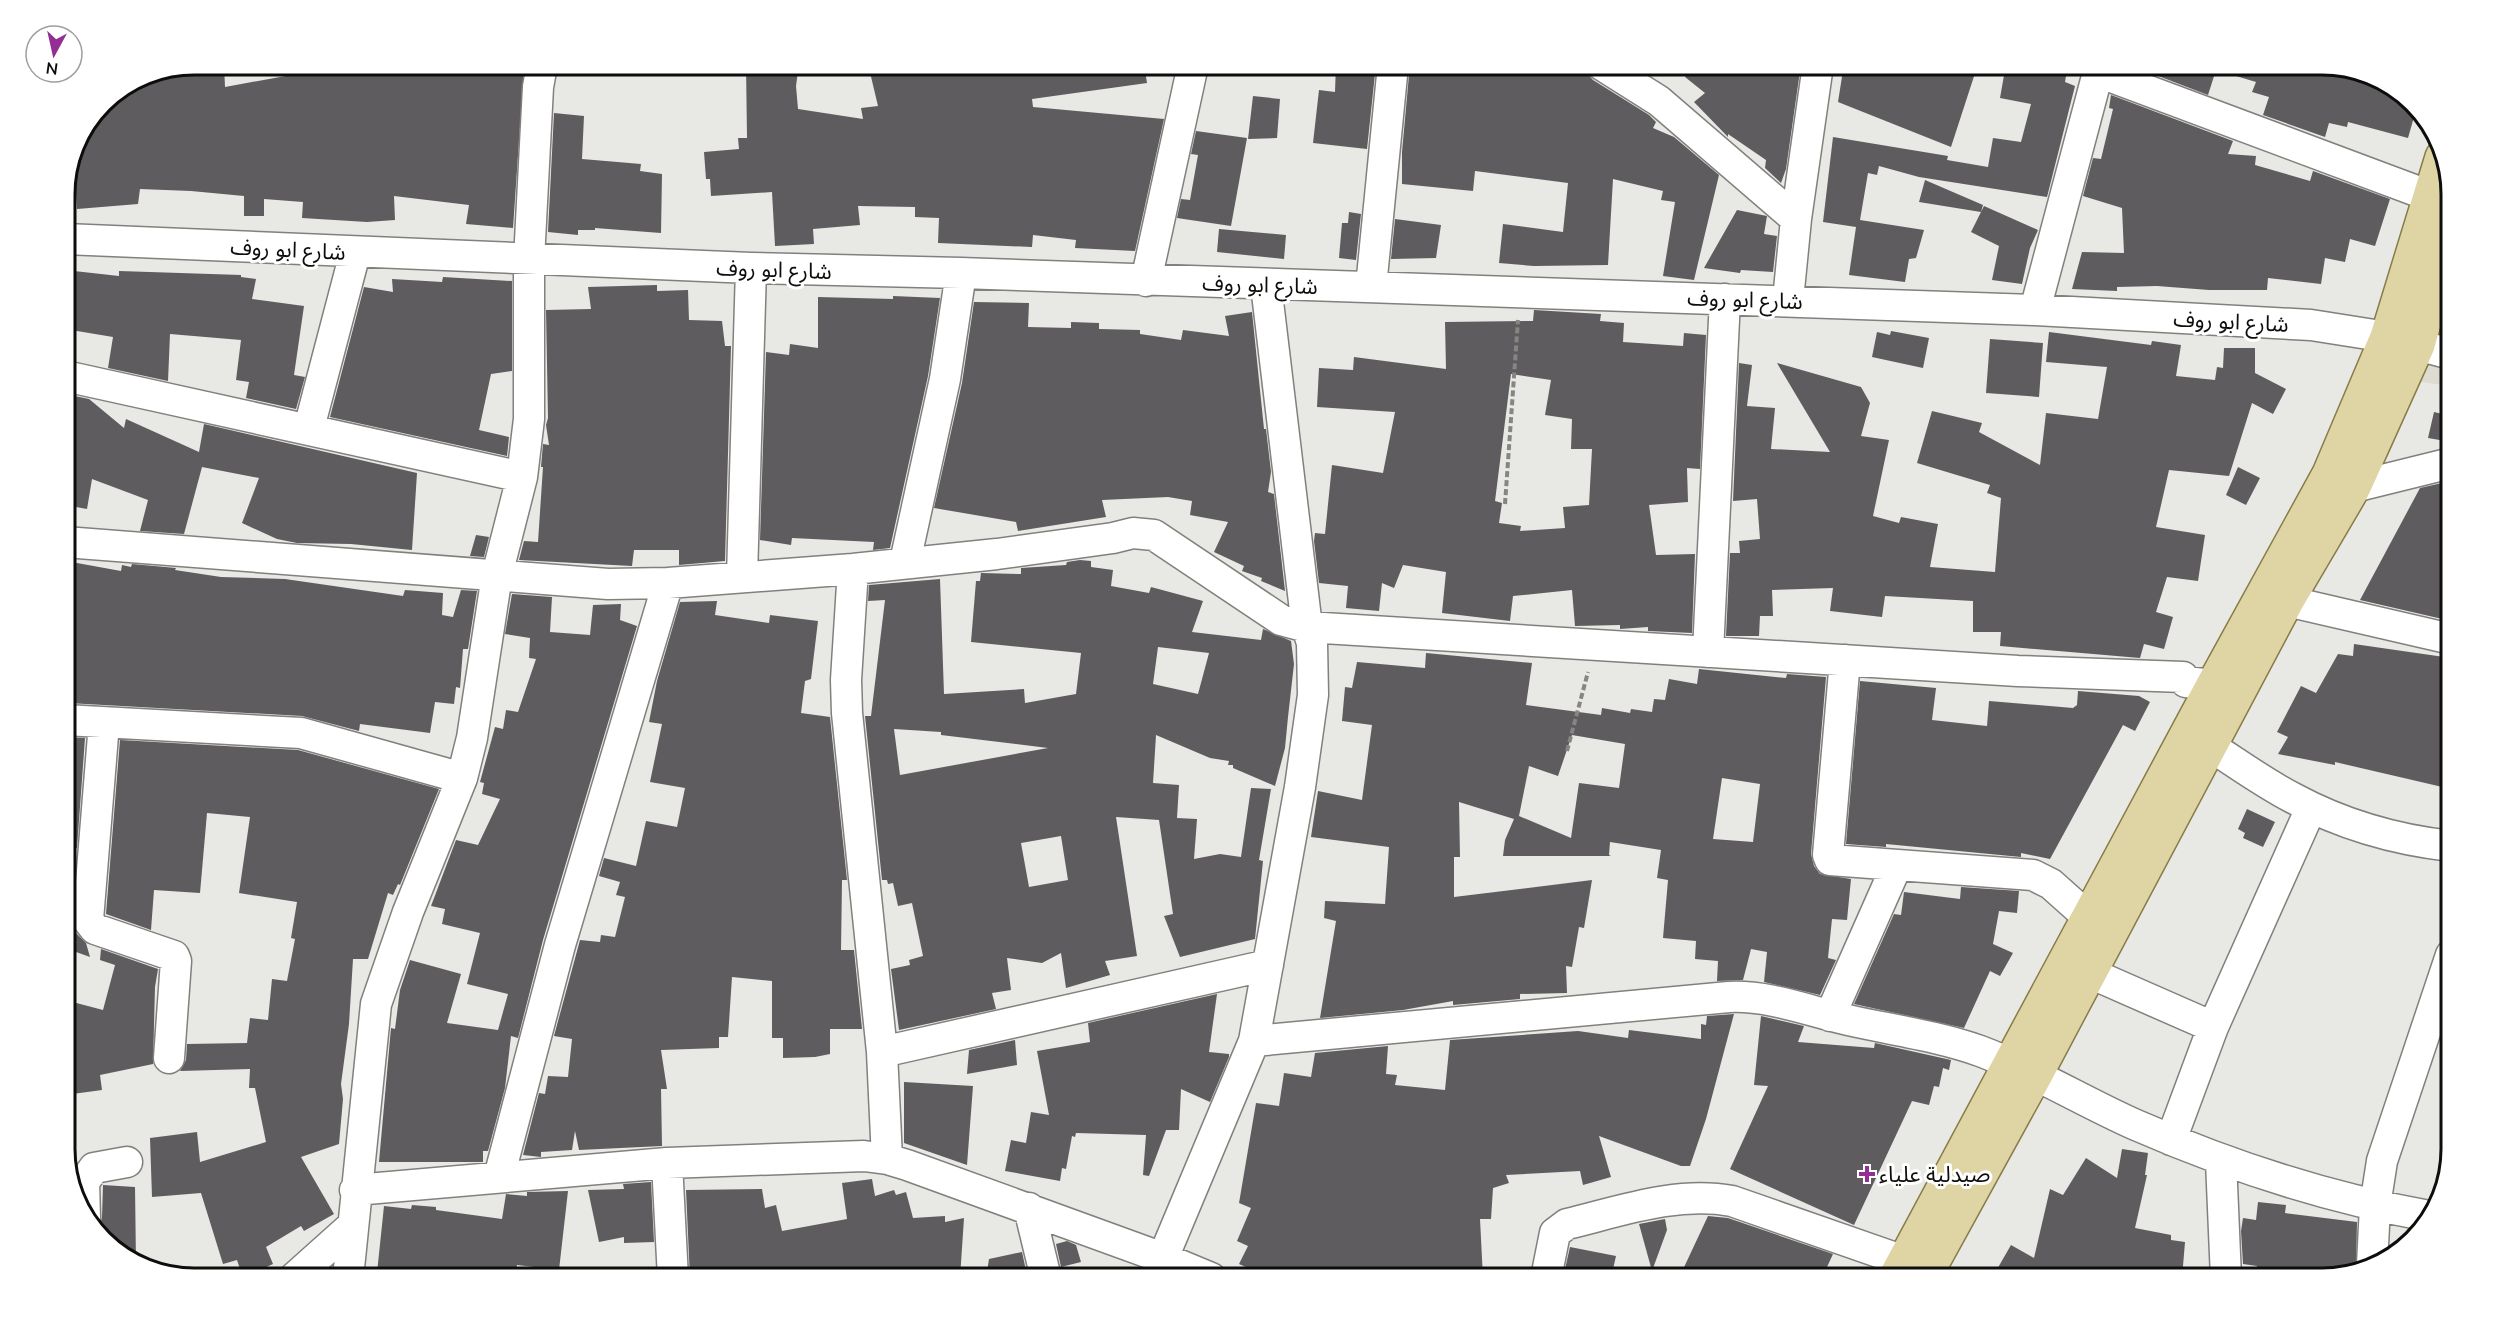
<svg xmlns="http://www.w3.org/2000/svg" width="2516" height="1343" viewBox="0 0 2516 1343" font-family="Mulish,'Noto Sans Arabic',sans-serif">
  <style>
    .built { fill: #dedcd1 }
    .building { fill: #5e5c5e; fill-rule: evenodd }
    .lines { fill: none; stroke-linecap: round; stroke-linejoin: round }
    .minor-casing { stroke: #81807d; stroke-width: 33 }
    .major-casing { stroke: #877c48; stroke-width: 36 }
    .path { stroke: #858582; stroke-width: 4; stroke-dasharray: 6 3; stroke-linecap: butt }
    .minor { stroke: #fff; stroke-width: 30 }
    .major { stroke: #dfd4a4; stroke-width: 33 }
    .poi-dot { fill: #932e94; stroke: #fff; stroke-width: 2 }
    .labels { text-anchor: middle; stroke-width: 6; stroke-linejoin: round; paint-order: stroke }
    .street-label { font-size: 22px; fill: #0d0d0c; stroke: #fff }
    .poi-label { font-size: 22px; fill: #0d0d0c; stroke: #fff; text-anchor: start }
    .rim { fill: none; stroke: #0d0d0c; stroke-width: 3 }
  </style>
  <rect width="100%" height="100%" fill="#e8e8e4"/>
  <path class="built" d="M2451 265V386L2421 382Z"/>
  <path class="building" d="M194 64H224L225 87 291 75V64H497L524 68 513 228 466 224 469 205 394 196 395 220 367 222 302 218 303 202 264 199V216H244V196L191 191 140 189 138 204 77 209 76 194 65 195 75 144 103 102 146 74Z
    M746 64H799L796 86 798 109 863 119 861 108 878 106 868 64H1144L1147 83 1032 99 1033 107 1164 119 1135 251 1075 248 1076 240 1033 235 1032 247 938 243 939 218 915 217V207L858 206 860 225 813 229 814 244 775 246 772 192 711 196 710 179H706L704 152 739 149 738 138H747Z
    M1336 64H1376L1367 149 1313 143 1319 90 1335 92Z
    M1410 64H1555L1586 72 1593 80 1649 115 1656 122 1653 128 1674 137 1719 175 1694 280 1663 276 1675 202 1661 200 1663 191 1613 179 1608 265 1534 266 1499 263 1503 224 1563 232 1568 183 1475 171 1473 191 1402 184V152Z
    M1696 64H1801L1786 169 1781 183 1765 168 1766 160 1728 134V137L1694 102 1705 93 1685 77Z
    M1844 64H1978L1951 147 1838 102Z
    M2006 64 2040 71 2042 64H2068L2065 82 2075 86 2047 197 1919 177 1879 166 1877 175 1868 173 1860 220 1924 230 1916 258 1909 259 1905 282 1849 275 1856 227 1823 222 1833 137 1948 156 1947 160 1988 167 1993 138 2021 142 2031 104 2000 98Z
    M2127 64H2322L2379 78 2416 110 2408 138 2348 122 2347 127 2329 123 2325 137 2263 115 2269 97 2252 92 2256 82 2216 70 2208 95Z
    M2111 95 2233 141 2228 154 2256 156 2255 165 2310 181 2313 171 2390 199 2375 246 2350 239 2345 262 2325 258 2321 284 2268 278 2267 290H2209L2157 286 2117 287V291L2072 289 2082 252 2124 253 2122 208 2083 196 2093 158 2101 159 2113 109 2109 108Z
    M1253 96 1280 99 1277 138 1248 139Z
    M554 113 584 116 582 159 641 164 640 171 662 174 661 233 595 228V230H578V235L548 232Z
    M1196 131 1247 138 1231 226 1177 218 1181 199 1190 200 1198 155 1191 154Z
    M1925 180 1983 205 1981 212 1984 206 2038 230 2030 248 2022 284 1992 280 1999 246 1971 232 1981 212 1919 202Z
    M1737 210 1767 216 1764 234 1777 236 1773 272 1741 270 1740 273 1704 268Z
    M1349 212 1361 214 1356 260 1339 258 1342 223H1348Z
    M1395 219 1441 225 1436 258 1391 259Z
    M1219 229 1286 235 1284 259 1217 252Z
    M65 270 119 276V271L241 275V277L256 279 252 299 304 306 294 375 305 377 296 409 246 398 249 382 236 380 241 340 170 334 168 381 108 368 113 337 65 329Z
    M443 277 512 281V371L491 374 479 430 509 437 507 456 330 417 364 287 393 292 392 279 442 282Z
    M657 285V291L688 290 689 320 722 321 725 346H731L725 561 679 565V550H634L632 566 519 560 524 541 538 542 543 467H541L543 444 549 445 546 425 548 418 546 310 591 309 588 287Z
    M893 296 940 298 928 376 890 548 873 550 874 542 792 538 791 545 760 540 766 352 789 355 790 344 818 348V297L893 299Z
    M974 302 1029 303 1028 327 1071 328V322L1099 323V329L1140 330V334L1181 340 1183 330 1229 336 1225 316 1252 312 1264 429H1266L1271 472 1268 492 1274 494 1285 591 1261 581 1262 578 1242 571 1244 566 1214 552 1228 522 1190 515 1192 501 1168 497 1102 500 1106 517 1018 531 1016 522 934 508 962 383Z
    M1534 310 1601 314 1600 321 1624 323 1623 342 1683 346 1684 333 1706 335 1700 469 1687 468 1688 502 1649 505 1656 555 1695 554 1692 633 1648 631V627L1620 629V625L1575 626 1572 590 1513 596 1510 621 1442 613 1446 572 1403 565 1394 588 1382 583 1379 611 1346 608 1348 586 1319 583 1314 541 1315 533 1325 534 1332 465 1383 473 1395 412 1317 407 1319 368 1353 370 1354 357 1446 369 1445 322 1533 321ZM1511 374 1551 380 1545 415 1572 419 1571 449H1592L1589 505 1563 507 1565 528 1520 531 1521 526 1499 523 1502 503 1495 501Z
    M1891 331 1929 338 1923 368 1872 357 1877 332 1890 335Z
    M2049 332 2151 345 2152 341 2181 345 2176 376 2215 380 2217 367 2223 368 2224 348H2255V373L2286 389 2273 414 2252 403 2229 476 2169 470 2156 527 2205 535 2198 581 2167 577 2156 612 2173 617 2164 649 2144 644 2140 658 2000 646 2001 632H1973V601L1885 596 1882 617 1830 611 1833 588 1772 590 1773 616H1760L1759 636H1726L1730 553H1740L1739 541 1760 539 1757 499 1733 501 1739 363 1752 365 1747 406 1775 408 1771 449 1830 452 1777 363 1861 387 1870 403 1861 436 1889 440 1873 516 1899 523 1901 517 1938 524 1930 567 1995 572 2001 498 1987 493 1990 485 1917 463 1932 411 1982 423 1979 432 2040 465 2046 413 2098 419 2107 367 2046 362Z
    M1990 339 2043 343 2039 397 1986 393Z
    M65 394 89 399 124 428 126 419 199 452 204 424 417 473 412 550 351 544 297 543 277 539 242 523 259 478 202 467 184 534 140 531 148 500 92 479 87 509 65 505Z
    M2434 412 2451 416V442L2428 438Z
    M2238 467 2260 478 2246 505 2226 495Z
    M2451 481V560L2440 581 2451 582V621L2360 600 2420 488Z
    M476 535 489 537 484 557 470 556Z
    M1080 560 1091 561V567L1113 570 1111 586 1149 593 1151 587 1203 601 1192 632 1261 640 1263 629 1291 641 1294 664 1288 717 1285 748 1275 786 1233 768V765H1228L1229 761 1210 758 1156 735 1153 783 1179 785 1177 818 1197 819 1194 859 1220 854 1241 857 1251 788 1271 789 1259 860 1263 861 1255 939 1180 957 1164 916 1173 914 1159 820 1116 817 1137 956 1105 961 1110 975 1066 988 1061 953 1042 963 1007 958 1011 990 992 993 996 1009 899 1030 891 969 910 965 909 960 923 956 912 903 898 906 893 883 888 884 887 880H882L865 716H871L885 600 868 601 869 585 940 579 944 694 1024 689 1025 703 1076 694 1081 653 971 642 976 581H980L981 573 1021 574V568L1066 565 1067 562ZM1158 647 1209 653 1198 694 1153 684ZM894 729 941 732V735L1048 748 900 775ZM1061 836 1068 880 1029 887 1021 843Z
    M66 561 121 571 122 565 131 567 132 564 176 568 175 570 221 577 285 579 403 596 405 590 443 593 442 615 453 617 461 590 477 591 468 649H463L460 688 456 687 454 704 435 702 430 733 360 724 359 731 302 716 68 703 70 684 65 683Z
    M512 594 552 597 550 632 590 635 593 605 621 604 620 620 637 626 543 940 518 1038 511 1036 505 1088 488 1151H483V1162H379L391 1028 395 1029 400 990 410 960 461 974 447 1023 498 1030 508 994 467 984 480 933 442 924 445 909 431 906 456 840 478 845 500 799 482 794 484 783 480 782 495 727 503 729 506 710 518 712 536 659 529 658 530 638 505 634Z
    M717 601 715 615 769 623 770 615 818 621 811 679 805 681 801 713 830 717 847 880H842L841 950H854L862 1029H830V1054L815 1057 783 1058V1038H772V981L732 977 728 1037H719V1048L661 1050 667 1089H661L662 1146 579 1150 575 1131 572 1150 541 1152V1157L523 1155 539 1093 545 1094 548 1076 568 1077 572 1039 554 1036 580 940 600 942 601 935 615 937 625 897 616 895 620 882 599 876 604 858 636 866 646 821 677 827 685 788 650 782 662 724 649 722 657 681 680 602Z
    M2354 644 2451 658V742L2446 768 2451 769V789L2335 762V765L2278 754 2288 737 2277 732 2301 686 2316 693 2338 654 2353 656Z
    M1426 653 1532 663 1526 705 1601 715 1602 708 1630 713 1631 709 1652 712 1654 699 1665 700 1669 679 1697 684 1699 669 1786 678 1787 674 1826 677 1811 854 1814 866 1820 874 1851 879 1847 920 1832 919 1828 958 1836 960 1820 995 1764 982 1767 952 1751 949 1743 980 1717 981 1718 961 1695 959 1696 941 1663 938 1668 880 1657 878 1661 850 1610 842 1609 855 1611 856H1503L1505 840 1514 819 1459 802 1460 857H1454V897L1592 880 1584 928 1579 927 1572 967 1566 966 1567 993 1520 994V999L1453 1005V1001L1403 1010 1320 1018 1336 921 1324 918 1325 901 1385 904 1389 847 1311 837 1318 791 1362 800 1372 725 1342 721 1345 687 1352 688 1357 662 1425 668ZM1572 735 1625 744 1619 788 1579 783 1571 838 1519 816 1529 766 1558 776ZM1722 778 1760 784 1753 842 1713 839Z
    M1860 681 1936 688 1932 720 1987 726 1989 701 2073 708 2077 705 2078 691 2139 696 2150 702 2135 731 2123 725 2050 859 2021 853V857L1886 844V847L1846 844Z
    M65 737 85 738 77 848 65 847Z
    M120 740 298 750 439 789 400 885 398 884 393 895 388 893 368 959H353L349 1024 341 1084 343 1099 339 1144 301 1157 334 1214 304 1231 301 1226 266 1247 273 1264 243 1278 237 1260 223 1264 201 1193 152 1197 150 1138 197 1132 200 1162 266 1142 255 1088H249L250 1069 180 1071 186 1060 187 1044 247 1043 250 1018 268 1020 272 979 287 981 295 939 291 938 297 902 239 893 250 817 207 813 200 893 154 890 151 930 106 914Z
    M2247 809 2275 822 2263 847 2243 838 2245 833 2238 829Z
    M1961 887 2019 891 2017 913 1999 911 1993 944 2013 953 2000 976 1990 971 1964 1028 1854 1004 1894 914 1901 915 1904 892 1960 899Z
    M65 889H71V919L74 931 86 943 90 957 65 948Z
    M101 949 158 969 155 987 153 1064 100 1075 102 1090 65 1095V1000L103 1010 115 965 100 960Z
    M1217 994 1209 1052 1229 1054V1057L1210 1102 1181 1089 1179 1130H1166L1149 1176 1143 1175 1146 1135 1076 1133 1075 1137 1072 1136 1066 1169 1062 1168 1060 1181 1005 1171 1011 1140 1026 1143 1031 1112 1049 1115 1037 1051 1090 1042 1088 1023Z
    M1734 1014 1706 1119 1690 1166H1681L1599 1136 1611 1177 1583 1185 1580 1171 1506 1175 1509 1183 1493 1188 1491 1219H1480L1483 1278H1271L1239 1264 1248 1246 1237 1241 1251 1208 1239 1203 1256 1103 1279 1106 1284 1073 1311 1077 1315 1053 1388 1046 1386 1074 1397 1075 1395 1085 1445 1090 1450 1040 1578 1031 1628 1038 1629 1030 1701 1039V1024L1706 1025 1707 1016Z
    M1761 1016 1804 1026 1798 1042 1874 1048 1875 1043 1951 1060 1949 1070 1943 1068 1939 1087 1934 1086 1929 1105 1912 1101 1854 1225 1730 1169 1768 1086 1754 1085Z
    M1015 1040 1017 1065 967 1074 969 1050Z
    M904 1082 973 1086 967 1165 904 1143Z
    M2122 1149 2148 1153 2145 1175H2147L2135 1228 2171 1235V1240L2185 1242 2182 1278H1992L2011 1245 2034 1258 2050 1189 2063 1195 2086 1158 2117 1178Z
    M872 1179 875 1196 894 1190 896 1195 906 1192 913 1218 945 1216V1222L964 1218 960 1278H843L840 1268 800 1276V1278H690L686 1190 762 1189 765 1208 776 1205 782 1231 847 1219 842 1183Z
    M651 1182 654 1242 624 1243V1237L599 1242 588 1190 624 1189 623 1184Z
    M103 1185 135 1187 136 1264 97 1230 102 1218Z
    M568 1191 559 1270 517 1265 515 1278H418L377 1273 384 1206 411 1209 412 1205 436 1207V1210L502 1219 506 1194 527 1196V1192Z
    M2258 1202 2286 1205 2285 1213 2357 1222 2356 1269 2322 1278H2254L2257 1266 2243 1264 2241 1231 2243 1218 2256 1220Z
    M1708 1216 1728 1218 1833 1254 1822 1278H1679Z
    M1665 1219 1667 1230 1652 1271 1639 1224Z
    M1067 1241 1076 1245 1081 1262 1061 1267 1056 1244Z
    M1570 1247 1616 1256 1611 1278H1563Z
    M1022 1252 1027 1275 1012 1278H986L989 1259Z"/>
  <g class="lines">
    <defs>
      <path id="minor" d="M1602 65 1659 101 1796 219 1788 300
        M2098 72 2430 196
        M1796 219 1818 65
        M65 239 751 268 961 273 2035 310 2311 325 2387 337 2451 354
        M1146 281 1193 65
        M1371 287 1393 65
        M2035 310 2100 65
        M65 376 522 477 497 575 472 738 462 778 408 912 376 1004 348 1278
        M309 428 355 253
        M522 477 529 419V260L538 87 542 65
        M2354 487 2451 463
        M65 542 608 584 668 583 853 569 997 554 1113 538 1133 533 1154 535 1281 620 1307 627 2018 671 2183 677 2186 682 2213 685 2234 694
        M905 562 945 379 961 273
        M853 569 846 680 847 713 882 1052 887 1159
        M742 577 751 268
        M2287 601 2451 639
        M1708 652 1725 299
        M1845 660 1828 855 1830 860 2033 875 2051 884 2088 917
        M65 720 301 733 462 778
        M104 723 88 920 95 929 174 956 176 961 169 1058
        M2210 746C2238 764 2264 783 2293 798 2341 824 2397 840 2451 846
        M2090 973 2213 1027
        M1830 1016 1896 867
        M1254 1041 1729 997C1769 995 1809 1011 1848 1020 1892 1030 1938 1036 1980 1051 2034 1071 2084 1102 2136 1125 2230 1166 2328 1198 2429 1216
        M882 1052 1268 965
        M2171 1140 2213 1027 2311 808
        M2221 1161 2226 1278
        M667 1163 673 1278
        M499 1177 560 945 668 583
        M355 1190 667 1163 864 1156 887 1159 907 1165 1163 1258 1211 1278
        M1029 1208 1046 1278
        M85 1218 84 1182 94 1168 127 1162
        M1163 1258 1254 1041 1300 787 1313 695 1312 643 1307 627 1266 285
        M2372 1265 2375 1206 2382 1161 2451 955
        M294 1278 351 1227
        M1546 1278 1555 1233 1567 1224C1621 1211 1676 1191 1732 1201L1904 1261"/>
      <path id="major" d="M1895 1278 2213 685 2329 474 2387 337 2442 157
        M1924 1278 2035 1076 2287 601 2354 487 2418 345 2451 224"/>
    </defs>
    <use href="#minor" class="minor-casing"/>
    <use href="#major" class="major-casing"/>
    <path class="path" d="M1505 504 1518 320
      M1567 751 1588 672"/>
    <use href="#minor" class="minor"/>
    <use href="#major" class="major"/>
  </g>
  <path class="poi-dot" d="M1864 1165h6v6h6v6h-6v6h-6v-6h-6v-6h6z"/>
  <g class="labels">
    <g class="street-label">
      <text transform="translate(288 249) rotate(3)" y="8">شارع ابو روف</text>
      <text transform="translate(774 269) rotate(2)" y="8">شارع ابو روف</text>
      <text transform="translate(1260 284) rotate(2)" y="8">شارع ابو روف</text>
      <text transform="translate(1745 299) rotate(2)" y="8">شارع ابو روف</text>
      <text transform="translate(2231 321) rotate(3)" y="8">شارع ابو روف</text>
    </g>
    <g class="poi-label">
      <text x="1879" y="1182">صيدلية علياء</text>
    </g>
  </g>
  <path d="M0 0H2516V1343H0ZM194 75H2322A119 119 0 0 1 2441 194V1149A119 119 0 0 1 2322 1268H194A119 119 0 0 1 75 1149V194A119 119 0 0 1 194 75Z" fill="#fff" fill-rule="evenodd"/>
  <path class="rim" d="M194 75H2322A119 119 0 0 1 2441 194V1149A119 119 0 0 1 2322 1268H194A119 119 0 0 1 75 1149V194A119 119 0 0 1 194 75Z"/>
  <g transform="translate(54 54) rotate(188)"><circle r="28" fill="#ffffff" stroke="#9e9e9e" stroke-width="1.5"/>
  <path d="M0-4.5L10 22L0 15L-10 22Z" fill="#932e94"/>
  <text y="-9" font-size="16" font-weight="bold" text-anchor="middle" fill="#0d0d0c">N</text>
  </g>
</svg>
